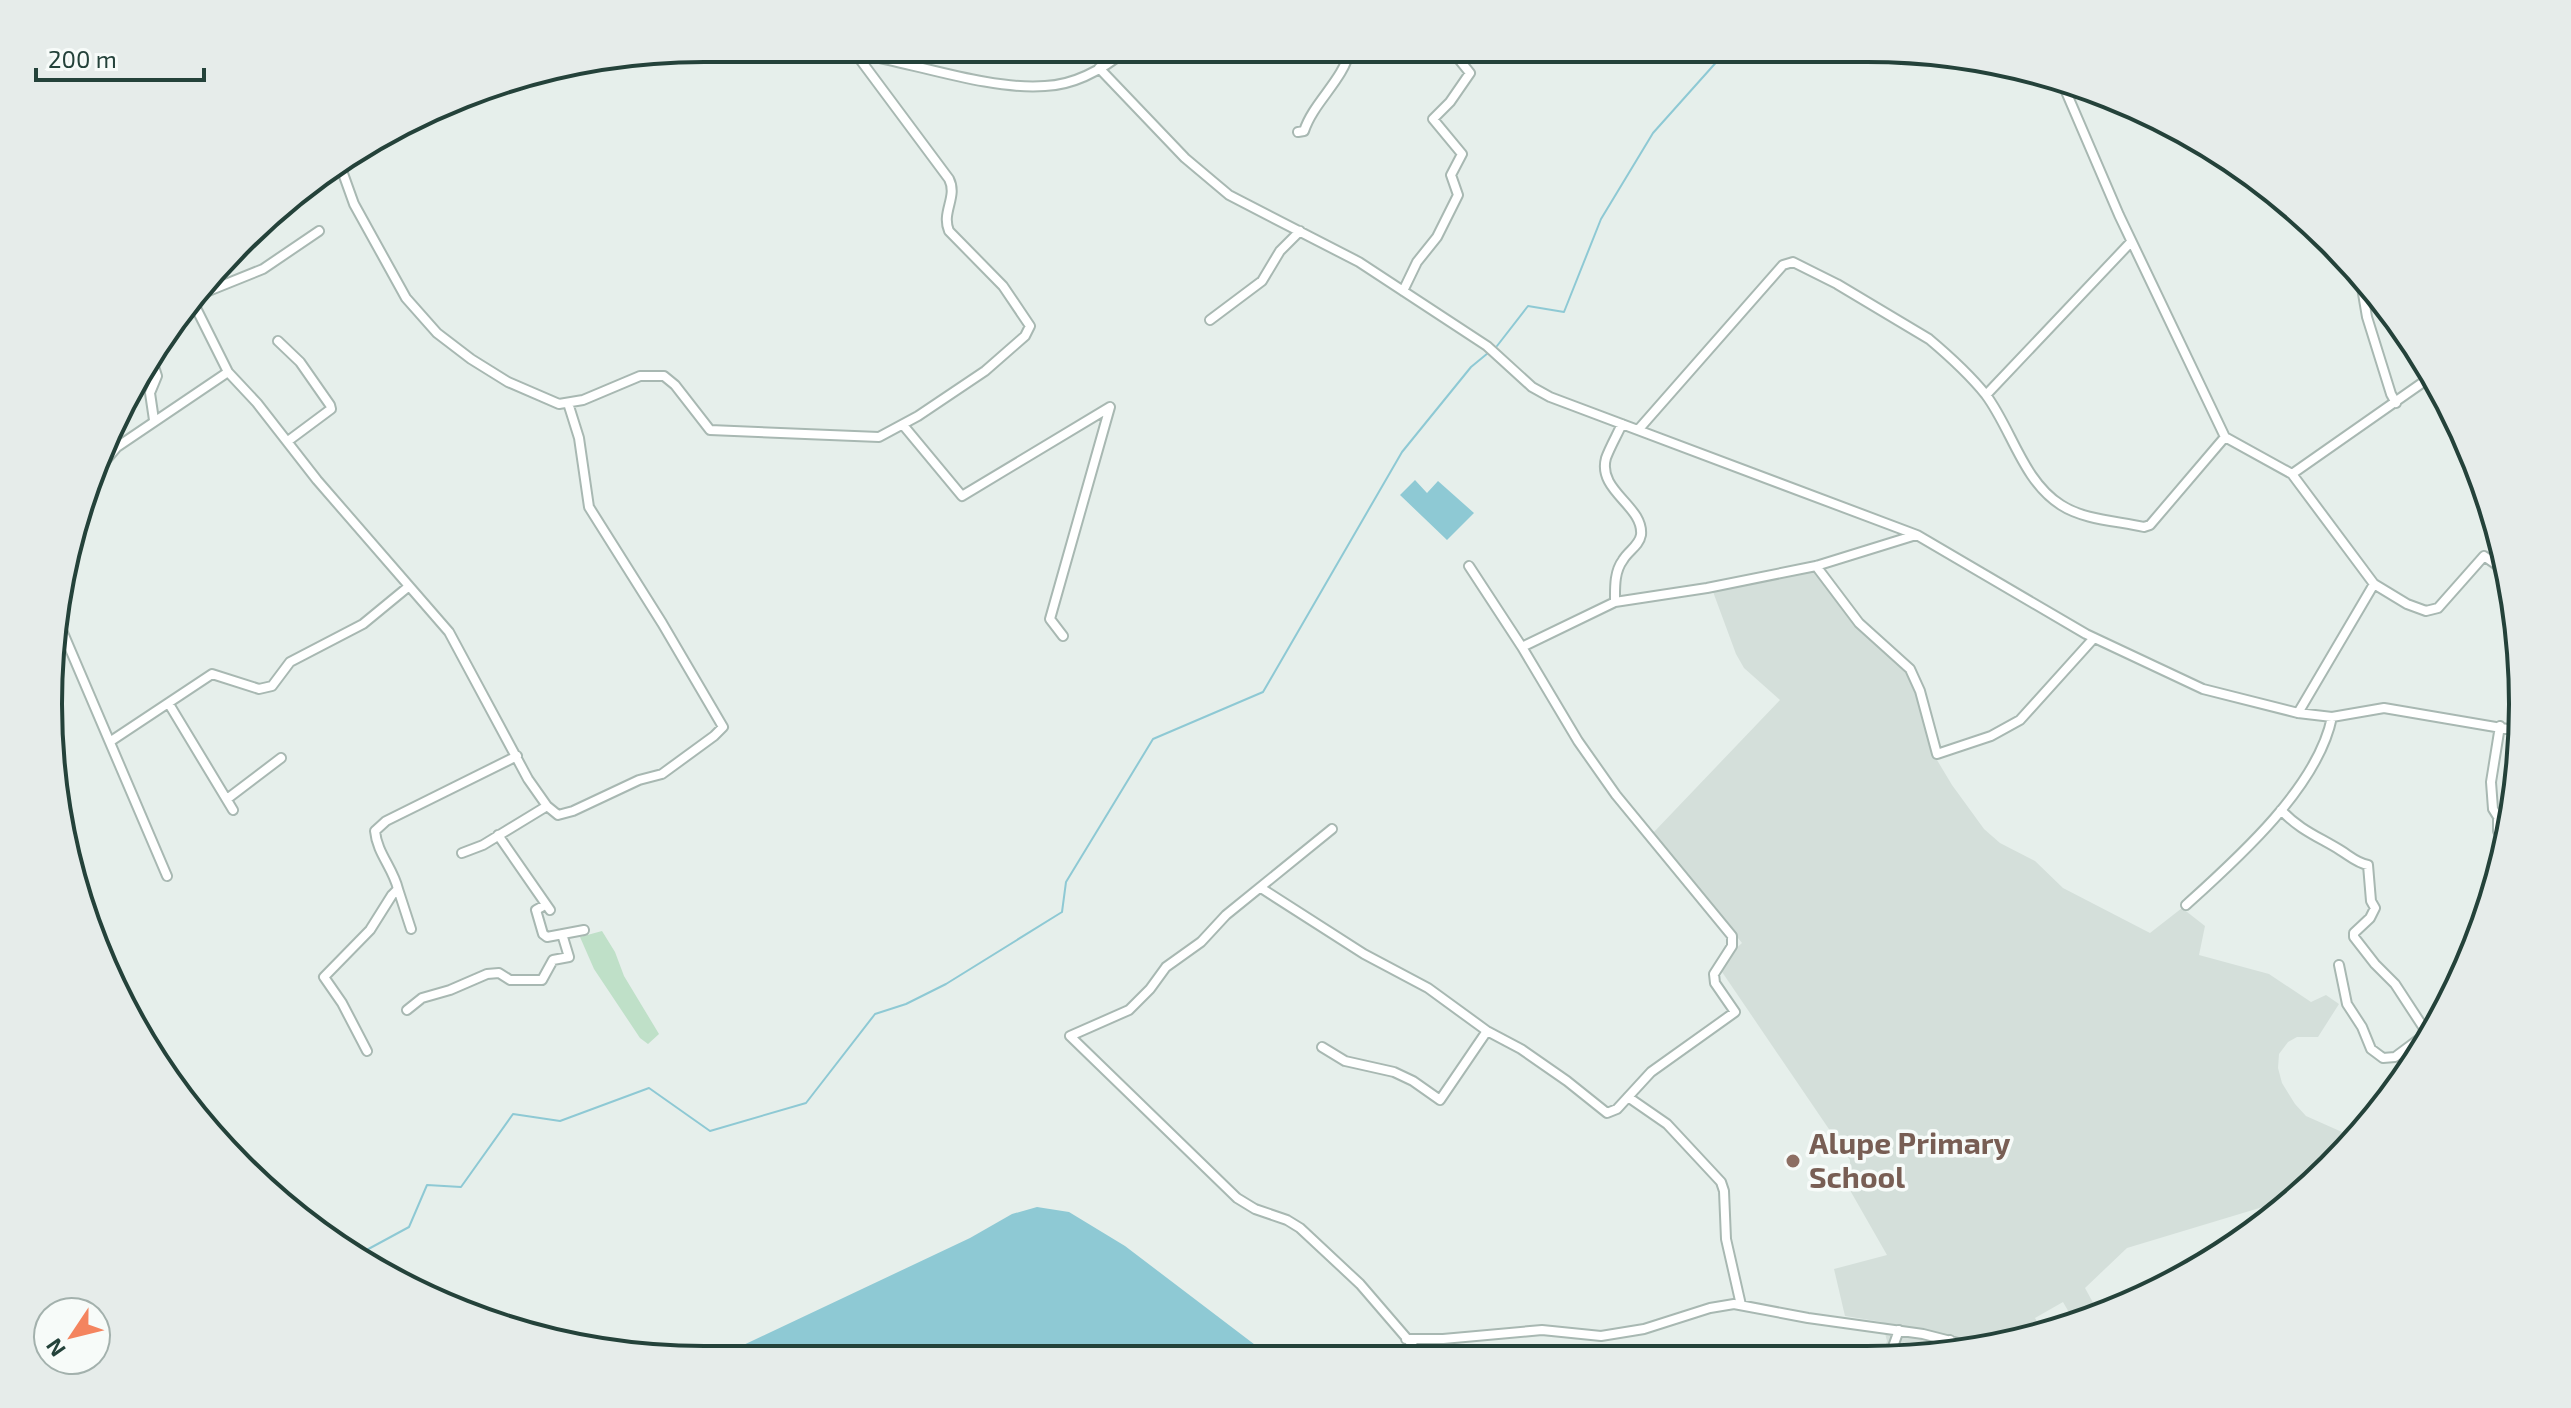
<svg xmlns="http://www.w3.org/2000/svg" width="2571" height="1408" viewBox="0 0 2571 1408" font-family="'Exo 2',sans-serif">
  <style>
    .built { fill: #d4dfda }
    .green { fill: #bfe0c8 }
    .water { fill: #8ec9d4 }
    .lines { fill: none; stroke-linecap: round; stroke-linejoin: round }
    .stream { stroke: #8ec9d4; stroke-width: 2 }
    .minor-casing { stroke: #a8b8b2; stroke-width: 12 }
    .minor { stroke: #fff; stroke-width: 8 }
    .education-dot { fill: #8d6e63; stroke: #f7fbf9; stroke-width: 3 }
    .labels { text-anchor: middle; stroke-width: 7; stroke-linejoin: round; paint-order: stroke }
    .education-label { font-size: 30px; font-weight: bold; fill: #785e54; stroke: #f7fbf9; text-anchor: start }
    .rim { fill: none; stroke: #24423a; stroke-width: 4 }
  </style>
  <rect width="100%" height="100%" fill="#e6efeb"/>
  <path class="built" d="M1815 567 1848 615 1904 667 1914 683 1934 755 1952 785 1984 829 2000 843 2035 861 2063 888 2150 933 2182 908 2205 926 2199 955 2269 974 2311 1002 2326 995 2339 1004 2318 1037H2297L2288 1042 2279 1054 2278 1068 2282 1083 2295 1104 2306 1116 2342 1132 2317 1170 2319 1173 2286 1200 2127 1248 2085 1288 2096 1308 2074 1321 2063 1302 2035 1318 2043 1333 1952 1354 1882 1355 1887 1341 1882 1322 1845 1316 1834 1269 1887 1255 1851 1192 1850 1160 1720 969 1732 952 1742 943 1653 833 1780 700 1744 668 1736 654 1712 589Z"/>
  <path class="green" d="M602 931 615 952 624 976 659 1034 648 1044 640 1038 594 969 580 937Z"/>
  <path class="water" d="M1415 480 1427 493 1438 481 1474 513 1447 540 1400 495Z
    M1037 1207 1069 1212 1125 1246 1271 1357 716 1358 970 1238 1012 1214Z"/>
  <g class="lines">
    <path class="stream" d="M1497 346 1528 306 1564 312 1601 219 1653 133 1720 58 1765 57 1767 49
      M359 1258 361 1253 409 1227 427 1185 461 1187 513 1114 560 1121 649 1088 710 1131 806 1103 875 1014 906 1004 946 984 1062 912 1066 882 1153 739 1263 692 1402 452 1471 367 1488 353"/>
    <defs>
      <path id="minor" d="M795 48C820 55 849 52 875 57 926 67 994 90 1045 86 1076 85 1106 67 1129 48
        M684 51 783 48
        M1099 68 1185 158 1229 195 1359 262 1487 346 1532 387 1550 397 1917 535 2086 634 2203 689 2298 713 2332 717 2384 708 2519 731
        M2061 80 2119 215 2225 437 2292 474 2432 376
        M1298 132 1304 131C1314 101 1344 80 1350 49
        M340 165 354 204 406 298 437 333 471 359 508 382 559 404 583 400 640 376H664L675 385 710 430 879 437 918 416 985 371 1025 336 1030 326 1003 286 949 231C941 212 958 197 949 179L856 54
        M2360 276 2367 317 2391 394 2396 403
        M1403 291 1417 262 1437 237 1458 195 1451 175 1462 154 1433 119 1450 102 1470 73 1457 57 1460 49
        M201 294 263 269 319 231
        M1210 320 1262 281 1280 251 1300 231
        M278 341 300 362 330 405 331 409 288 441
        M151 357 157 376 150 393 154 420
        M228 372 257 403 317 480 449 632 528 779 547 806 558 815 573 811 639 780 662 774 714 736 723 727 662 623 589 507 579 438 568 403
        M1986 395 2131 242
        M903 425 962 496 1110 407 1050 619 1063 636
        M1638 430 1783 265 1793 262 1837 284 1929 339C1948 355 1970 375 1986 395 2012 430 2023 481 2061 505 2084 520 2118 521 2144 527L2150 525 2225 437
        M101 466 117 447 228 372 193 302
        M2292 474 2374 584 2407 604 2426 611 2438 608 2484 556 2507 572
        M1816 566 1859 623 1910 669 1920 691 1937 754 1991 736 2020 720 2094 638
        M1615 602C1615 588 1614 572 1623 560 1628 551 1639 546 1641 535 1644 506 1597 491 1606 458 1610 447 1617 435 1622 424
        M61 628 167 876
        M1522 647 1615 602 1707 588 1816 566 1916 535
        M169 704 233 810
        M2298 713 2374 584
        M2500 726 2491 782 2493 809 2498 817V831L2505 842
        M111 741 212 674 259 689 272 686 290 662 363 624 408 587
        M227 799 281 758
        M2281 810C2300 830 2317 836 2340 850 2350 856 2357 863 2368 865L2371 901 2375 908 2370 918 2354 933V937L2375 964 2395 984 2427 1033
        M1332 829 1226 915 1201 942 1166 967 1150 989 1129 1010 1070 1036 1237 1198 1255 1209 1287 1220 1300 1228 1360 1284 1422 1356
        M498 835 550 910
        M462 853 483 845 547 806
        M1261 888 1364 954 1428 988 1487 1031 1521 1049 1567 1081 1607 1113 1617 1109 1651 1072 1735 1012 1715 983 1714 974 1732 946V936L1616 795 1578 741 1522 647 1469 566
        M398 889 411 929
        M545 905 536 910 543 934 547 937 584 930
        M2186 905C2237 859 2318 787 2332 717
        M2339 965 2347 1004 2362 1027 2371 1049 2383 1058 2395 1057 2438 1025
        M407 1010 422 998 450 990 487 974 499 973 510 980H542L553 960 569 957 562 934
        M2414 1044 2418 1056
        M1322 1047 1345 1061 1394 1072 1413 1081 1440 1100 1487 1031
        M367 1051 342 1003 324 977 370 930 392 895 398 889C393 868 377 853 375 831L386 821 517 756
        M1628 1097 1667 1124 1721 1182 1724 1191 1726 1239 1741 1305
        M1406 1339H1443L1542 1330 1601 1336 1644 1329 1710 1308 1734 1304 1808 1318 1923 1334 1978 1348
        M1947 1354 1950 1340
        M1890 1355 1899 1330"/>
    </defs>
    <use href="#minor" class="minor-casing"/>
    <use href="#minor" class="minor"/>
  </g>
  <circle class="education-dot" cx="1793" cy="1161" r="8"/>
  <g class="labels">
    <g class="education-label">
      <text x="1809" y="1154">Alupe Primary<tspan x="1809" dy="34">School</tspan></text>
    </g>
  </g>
  <path d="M0 0H2571V1408H0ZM704 62H1867A642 642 0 0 1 2509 704V704A642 642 0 0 1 1867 1346H704A642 642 0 0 1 62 704V704A642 642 0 0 1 704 62Z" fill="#e6ecea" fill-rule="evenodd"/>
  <path class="rim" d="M704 62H1867A642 642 0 0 1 2509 704V704A642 642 0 0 1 1867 1346H704A642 642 0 0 1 62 704V704A642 642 0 0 1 704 62Z"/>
  <g transform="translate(72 1336) rotate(235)"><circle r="38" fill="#f7fbf9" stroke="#a3b1ad" stroke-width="2"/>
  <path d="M0-6L14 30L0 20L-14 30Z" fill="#f4845f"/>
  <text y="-12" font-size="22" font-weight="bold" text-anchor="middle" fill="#24423a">N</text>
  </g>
  <path d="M36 68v12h168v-12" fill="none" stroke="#24423a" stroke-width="4"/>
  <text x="48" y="68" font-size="24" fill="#24423a" stroke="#f7fbf9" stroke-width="6" paint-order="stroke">200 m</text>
</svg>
